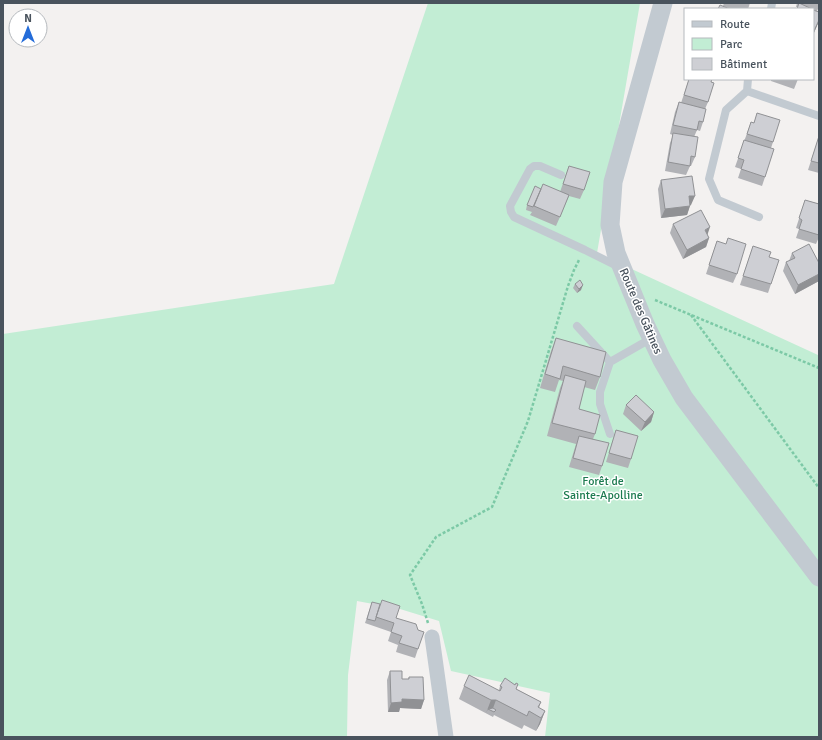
<svg xmlns="http://www.w3.org/2000/svg" width="822" height="740" viewBox="0 0 822 740" font-family="Signika,sans-serif">
  <style>
    .green { fill: #c2edd4 }
    .lines { fill: none; stroke-linecap: round; stroke-linejoin: round }
    .path { stroke: #7cc9a6; stroke-width: 2.5; stroke-dasharray: 3 2; stroke-linecap: butt }
    .service { stroke: #c2cad1; stroke-width: 8 }
    .minor { stroke: #c2cad1; stroke-width: 15 }
    .tertiary { stroke: #c2cad1; stroke-width: 19 }
    .wall { fill: #b1b2b6 }
    .shaded-wall { fill: #909194 }
    .building { fill: #cecfd4; stroke: #909194 }
    .labels { text-anchor: middle; stroke-width: 3; stroke-linejoin: round; paint-order: stroke }
    .street-label { font-size: 12px; fill: #49535d; stroke: #fff }
    .park-label { font-size: 12px; fill: #1d7b50; stroke: #fff }
  </style>
  <rect width="100%" height="100%" fill="#f3f1f0"/>
  <path class="green" d="M428 3H640L597 253 818 355 819 353V737H545L550 693 451 671 439 621 400 609 357 601 348 675 347 737H3V334L334 284Z"/>
  <g class="lines">
    <path class="path" d="M655 300 819 368
      M691 315 819 488
      M428 623 422 604 410 575 436 537 492 507 528 421 568 286 574 270 579 260"/>
    <path class="service" d="M771 9 772 3
      M748 79 747 91 726 110 709 179 718 200 759 217
      M747 91 819 116
      M561 175 540 166H534L530 169 510 206 511 212 514 217 585 250 619 267
      M577 326 610 362
      M610 434 600 404V392L610 362 652 338"/>
    <path class="minor" d="M432 637 446 737"/>
    <path class="tertiary" d="M663 3 613 182 610 225 616 253 645 324 662 360 684 398 819 577"/>
  </g>
  <path class="wall" d="M724 3H750L748 9H731L723 6Z
    M797 3H819V7L817 11 819 12V21L813 35V9H797V7H796Z
    M689 79H712L711 82 708 102 705 109 703 122 700 131 697 130 694 137 695 157 691 166H690L686 175 665 171 670 143 673 135 670 134 675 112 679 102 681 103Z
    M771 79H798L794 89 771 81Z
    M757 113 773 142 771 148 765 177 762 186 738 178 741 169 735 167 751 122 754 123Z
    M819 136V173L808 170Z
    M569 166 584 190 580 199 569 196 556 226 530 215 532 212 526 210 527 205 541 189 560 192Z
    M661 180 691 205H690L687 215 661 218 658 189Z
    M805 200 819 204V237L816 244 796 238 799 229 796 228Z
    M673 224 707 235 709 238 706 247 683 259 670 233Z
    M717 241 737 274 733 283 706 274Z
    M753 246 769 257 771 284 768 293 740 285Z
    M792 253 819 263V281L795 294 783 271 786 262 789 261Z
    M575 284 581 290 577 293 573 288Z
    M556 338 600 377 595 390 584 387 579 409 595 434 593 439 602 466 599 475 569 467 576 444 547 436 560 388 563 381 559 380 555 392 540 388 551 351Z
    M626 405 654 412 651 422 641 431 623 414Z
    M616 430 631 459 628 468 606 462Z
    M372 602 396 618 418 649 415 658 396 652 398 645 388 641 391 632 365 623Z
    M390 671 402 679H408L409 677 424 700 421 709 400 708 399 712H388L387 680Z
    M518 684 516 689 541 702 539 708 545 711 540 724 536 731 524 725 522 729 494 715 493 717 459 699 464 686 499 690 500 686Z"/>
  <path class="shaded-wall" d="M819 20V21L813 35V33Z
    M689 196H695L691 205H685Z
    M690 206 687 215 661 218 665 209Z
    M710 227 707 236 705 230Z
    M709 238 706 247 683 259 687 250Z
    M819 274V281L795 294 798 285Z
    M583 285 581 290 577 293 579 289Z
    M654 412 651 422 641 431 645 422Z
    M402 699 424 700 421 709 400 708 399 712H388L391 703Z
    M491 700H496L492 711 488 709 486 713Z
    M545 711 540 724 536 731 541 718Z"/>
  <path class="building" d="M799 3 812 9H797Z
    M720 5 730 9H718Z
    M813 10 819 12V20L813 33Z
    M689 79H712L711 82 714 83 708 102 684 95Z
    M679 102 706 109 703 122 699 121 697 130 673 125Z
    M757 113 780 120 773 142 747 134 751 122 754 123Z
    M673 133 698 137 695 157 691 156 690 166 668 162Z
    M819 136V163L811 161Z
    M744 140 774 149 765 177 741 169 744 160 738 158Z
    M569 166 590 172 584 190 563 184Z
    M692 176 695 196H689L690 206 665 209 661 180Z
    M543 184 569 195 560 217 534 206Z
    M535 186 541 189 533 207 527 205Z
    M805 200 819 204V235L799 229 802 220 799 218Z
    M701 210 710 227 705 230 709 238 687 250 673 224Z
    M728 238 746 244 737 274 709 265 717 241 726 244Z
    M809 244 819 263V274L798 285 786 262 795 258 792 253Z
    M753 246 771 252 769 257 779 260 771 284 743 276Z
    M580 280 583 285 579 289 575 284Z
    M556 338 606 352 600 377 563 366 560 379 545 374Z
    M565 375 586 381 579 409 600 415 595 434 552 423Z
    M636 395 654 412 645 422 626 405Z
    M616 430 638 436 631 459 609 453Z
    M579 436 609 443 602 466 573 458Z
    M382 600 400 606 396 618 416 624 418 630 424 632 418 649 399 643 402 636 391 632 394 623 376 617Z
    M372 602 380 604 375 621 367 619Z
    M390 671H402V679H409V677H423L424 700 402 699V702L391 703Z
    M469 675 500 691 502 687 500 686 505 678 515 685 516 683 518 684 516 689 541 702 538 707 545 711 541 718 529 711 527 716 496 700H491L464 686Z
    M493 708 496 710 494 712 488 709Z"/>
  <g class="labels">
    <g class="street-label">
      <text transform="translate(641 311) rotate(67)" y="4">Route des Gâtines</text>
    </g>
    <g class="park-label">
      <text x="603" y="485">Forêt de<tspan x="603" dy="14">Sainte-Apolline</tspan></text>
    </g>
  </g>
  <rect width="822" height="740" fill="none" stroke="#49535d" stroke-width="8"/>
  <rect x="684" y="8" width="130" height="72" fill="#ffffff" stroke="#b6babe"/>
  <rect x="692" y="21" width="20" height="6" fill="#c2cad1" stroke="#b6babe"/>
  <text x="720" y="28" font-size="12" fill="#49535d">Route</text>
  <rect x="692" y="38" width="20" height="12" fill="#c2edd4" stroke="#b6babe"/>
  <text x="720" y="48" font-size="12" fill="#49535d">Parc</text>
  <rect x="692" y="58" width="20" height="12" fill="#cecfd4" stroke="#b6babe"/>
  <text x="720" y="68" font-size="12" fill="#49535d">Bâtiment</text>
  <g transform="translate(28 28)"><circle r="19" fill="#ffffff" stroke="#b6babe"/>
  <path d="M0-3L7 15L0 10L-7 15Z" fill="#246cd9"/>
  <text y="-6" font-size="11" font-weight="bold" text-anchor="middle" fill="#49535d">N</text>
  </g>
</svg>
